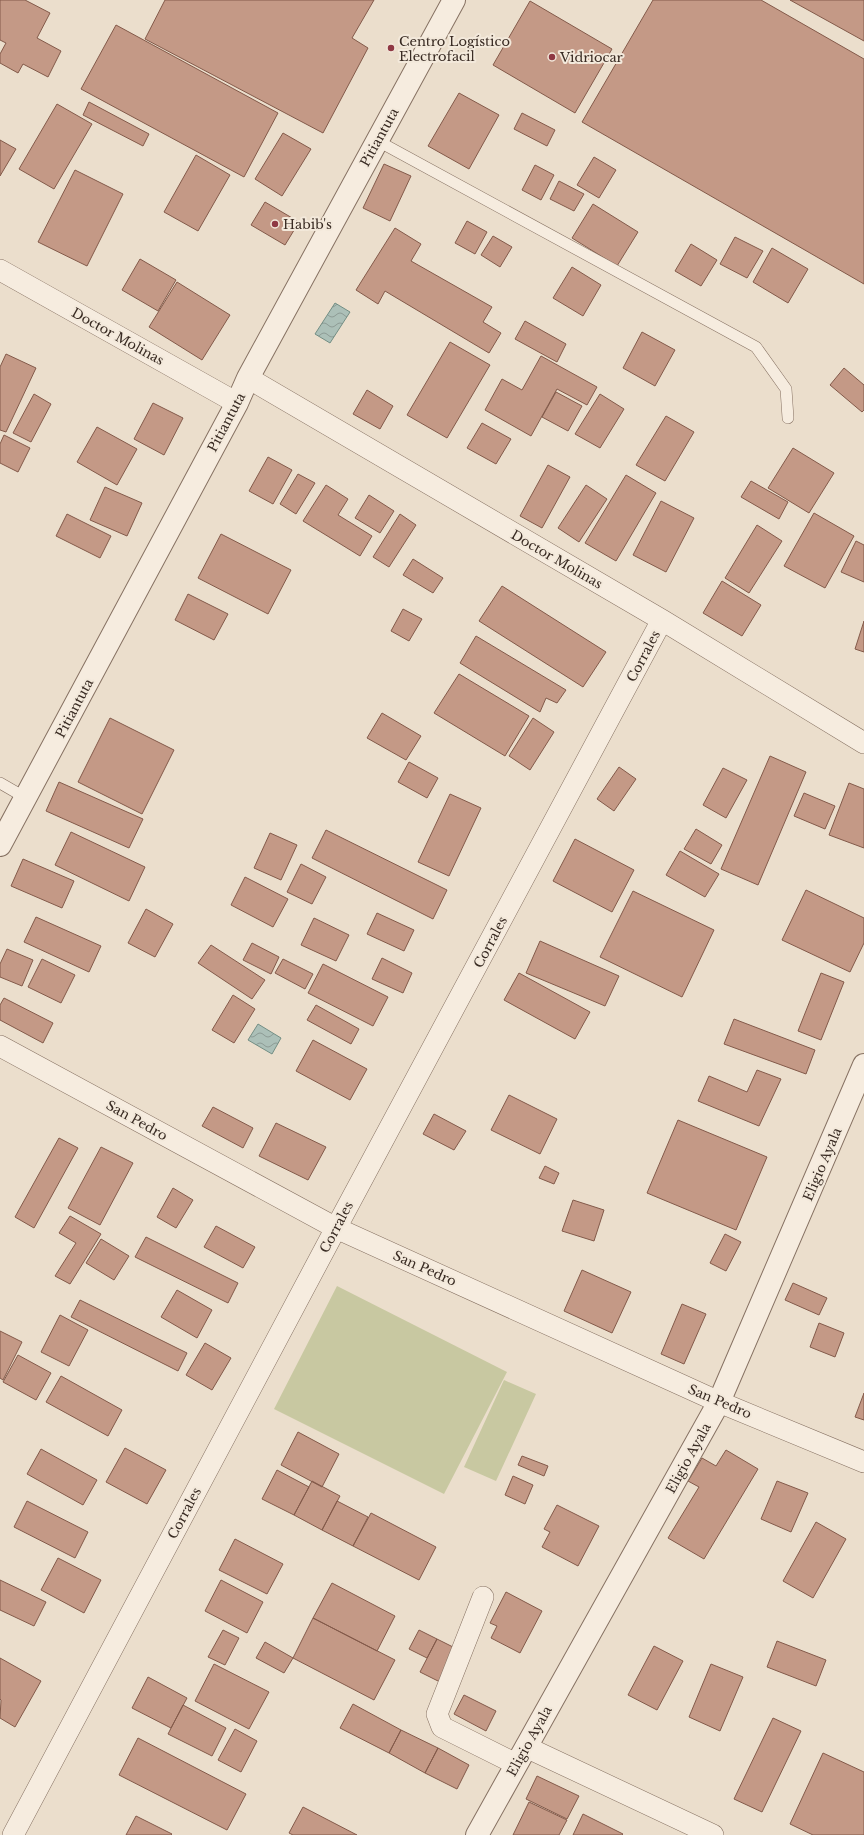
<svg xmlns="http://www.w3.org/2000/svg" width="864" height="1835" viewBox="0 0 864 1835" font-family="'Libre Baskerville',serif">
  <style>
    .green { fill: #c8c8a1 }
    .water { fill: url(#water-waves); stroke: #738e84 }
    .building { fill: #c49986; stroke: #835a4a }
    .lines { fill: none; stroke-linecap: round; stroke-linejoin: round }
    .service-casing { stroke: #867162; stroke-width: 12 }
    .minor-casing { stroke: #867162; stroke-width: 22 }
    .tertiary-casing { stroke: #867162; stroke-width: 24 }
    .service { stroke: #f6ecdf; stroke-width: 11 }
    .minor { stroke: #f6ecdf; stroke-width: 21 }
    .tertiary { stroke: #f6ecdf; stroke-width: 22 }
    .poi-dot { fill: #8f3843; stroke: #f3e9db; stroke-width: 1.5 }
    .labels { text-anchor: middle; stroke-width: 4; stroke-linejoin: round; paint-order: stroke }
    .poi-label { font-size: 13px; fill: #392b23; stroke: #f3e9db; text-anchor: start }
    .street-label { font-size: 13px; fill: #392b23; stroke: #f3e9db }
  </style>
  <defs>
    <pattern id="water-waves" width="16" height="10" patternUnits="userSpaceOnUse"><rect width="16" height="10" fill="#acc0b8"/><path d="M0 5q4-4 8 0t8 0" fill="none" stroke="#8d9c95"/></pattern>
  </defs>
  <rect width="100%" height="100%" fill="#ebdecc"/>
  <path class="green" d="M337 1286 507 1372 444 1494 274 1409Z
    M504 1380 536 1394 496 1481 464 1467Z"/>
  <path class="water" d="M335 303 350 312 330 343 315 334Z
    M258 1024 281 1038 272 1054 248 1040Z"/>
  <path class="building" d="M0 0H25L50 13 37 38 61 51 48 77 23 64 18 73 0 63V54L6 43 0 40Z
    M165 0H374L352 38 368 48 323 133 145 39Z
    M653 0H761L864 59V284L582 122Z
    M790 0H864V41Z
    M530 1 612 49 575 113 493 65Z
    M116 25 278 113 244 177 81 89Z
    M459 93 499 115 469 169 428 146Z
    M89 102 149 134 143 146 83 115Z
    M57 104 92 124 54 189 19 169Z
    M522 113 555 130 547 146 514 129Z
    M283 133 311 149 282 196 255 179Z
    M0 140 16 149 0 176Z
    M196 155 230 175 198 231 164 212Z
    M594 157 616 170 599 198 577 185Z
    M384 164 411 176 390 221 363 208Z
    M535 165 554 175 541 200 522 190Z
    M75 170 123 194 87 266 38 242Z
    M559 181 584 194 574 211 550 199Z
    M265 202 299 222 285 245 251 225Z
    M593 204 638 232 617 266 572 238Z
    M467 221 487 232 475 254 455 243Z
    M395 228 421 244 411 261 492 307 483 322 501 333 489 353 385 291 378 304 356 290Z
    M493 236 512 247 500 267 481 255Z
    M735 237 763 251 747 278 720 264Z
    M691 244 717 260 701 286 675 271Z
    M772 248 808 269 788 303 753 282Z
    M140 259 176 280 158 311 122 290Z
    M572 267 601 285 583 316 553 298Z
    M177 282 230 315 202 360 149 327Z
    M525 321 566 344 557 362 515 339Z
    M642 332 675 350 655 386 623 368Z
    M450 342 490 365 447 438 407 415Z
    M6 354 36 368 6 432 0 430V367Z
    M541 356 597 387 587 405 557 389 531 436 485 410 502 379 522 390Z
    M844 368 864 385V410L862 412 830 385Z
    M367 390 393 406 380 429 353 414Z
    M556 392 582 406 568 431 542 417Z
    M34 394 51 404 31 442 13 433Z
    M600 394 624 409 600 448 575 434Z
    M153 403 183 418 164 455 134 439Z
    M666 416 694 432 665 481 636 465Z
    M482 423 511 439 496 464 467 448Z
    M97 427 137 449 117 485 77 462Z
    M4 435 30 448 18 472 0 463V444Z
    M793 448 834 473 809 513 768 488Z
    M268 457 292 470 273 504 249 491Z
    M548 465 570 477 542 528 520 516Z
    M298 474 315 483 296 514 280 504Z
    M626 475 656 493 616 561 585 543Z
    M751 481 788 502 779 519 741 497Z
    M326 485 348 499 338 515 372 536 360 556 303 521Z
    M586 485 607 499 579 542 558 528Z
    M105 487 142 503 127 536 90 520Z
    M369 495 394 511 380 533 355 518Z
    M661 501 694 518 666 572 633 555Z
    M814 513 854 536 825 588 784 566Z
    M67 514 111 536 100 558 56 536Z
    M400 514 416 525 389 567 373 557Z
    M757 525 782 541 749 593 725 578Z
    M221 534 291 570 268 614 198 578Z
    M856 541 864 545V582L841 572Z
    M413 559 443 578 433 593 403 575Z
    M722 581 761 605 742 636 703 613Z
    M502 586 606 652 583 687 479 621Z
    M188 594 228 614 214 640 175 620Z
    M403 609 422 619 409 641 391 631Z
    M864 621V652L855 649Z
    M476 636 566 690 557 703 546 698 540 712 460 663Z
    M459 674 529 716 505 756 434 713Z
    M382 713 421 736 406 760 367 738Z
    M110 718 174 750 142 814 78 782Z
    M533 718 554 732 530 770 509 756Z
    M770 756 806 772 758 885 721 869Z
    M409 762 438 778 427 798 398 782Z
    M619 767 636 779 614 811 597 799Z
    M723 768 747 780 726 818 703 805Z
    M59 782 143 819 129 848 46 811Z
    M849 783 864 789V848L829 835Z
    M804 793 835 806 825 829 794 816Z
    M450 794 481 808 449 876 418 862Z
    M696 829 722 845 711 864 684 849Z
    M326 830 447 890 433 919 312 858Z
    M71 832 145 867 129 901 55 865Z
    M270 833 297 845 281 880 254 868Z
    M575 839 634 870 612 912 553 881Z
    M680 851 719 874 705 897 666 875Z
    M23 859 74 881 62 908 11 886Z
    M301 864 326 877 312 904 287 892Z
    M245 877 288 899 273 927 231 905Z
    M806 890 864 918V943L850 972 782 940Z
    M633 891 714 930 682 997 600 957Z
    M146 909 173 924 155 957 128 943Z
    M377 913 414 930 404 951 367 934Z
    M36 917 101 946 89 972 24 942Z
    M314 918 349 935 336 961 301 945Z
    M540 941 619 976 605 1006 526 973Z
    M252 943 279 957 271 974 243 960Z
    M211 945 265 980 252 999 198 963Z
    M7 949 33 960 22 986 0 977V964Z
    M382 958 412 973 403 993 372 979Z
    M42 959 75 975 61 1003 28 987Z
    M283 959 313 974 305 989 275 973Z
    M323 964 388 997 373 1026 308 993Z
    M519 973 590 1012 575 1039 504 1000Z
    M821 973 844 982 821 1040 798 1031Z
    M233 995 255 1009 234 1043 212 1030Z
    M4 998 53 1023 43 1043 0 1020V1005Z
    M316 1005 359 1029 351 1044 307 1020Z
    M734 1019 815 1050 806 1074 724 1044Z
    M313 1040 367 1069 350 1100 296 1071Z
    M757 1070 781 1079 759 1126 698 1101 709 1076 747 1092Z
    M509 1095 557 1119 540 1154 491 1130Z
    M213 1107 253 1128 243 1148 202 1126Z
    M434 1114 466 1131 454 1150 423 1134Z
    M678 1120 767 1157 736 1230 647 1193Z
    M276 1123 326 1147 308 1180 259 1156Z
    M59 1138 78 1148 34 1228 15 1217Z
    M101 1147 133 1163 100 1225 68 1208Z
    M545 1166 559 1173 554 1184 539 1178Z
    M173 1188 193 1200 176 1228 157 1217Z
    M573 1200 604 1210 594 1241 562 1231Z
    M70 1216 101 1234 70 1284 55 1276 76 1243 59 1233Z
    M216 1226 255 1247 243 1268 204 1247Z
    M725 1234 741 1242 726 1271 710 1263Z
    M146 1237 238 1283 228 1303 135 1257Z
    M101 1239 129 1256 114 1280 86 1263Z
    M582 1270 631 1292 612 1333 564 1311Z
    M793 1283 827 1298 819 1315 785 1300Z
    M177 1290 212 1310 197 1338 161 1317Z
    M80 1300 187 1353 178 1371 71 1317Z
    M682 1304 706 1314 684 1364 661 1354Z
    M60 1315 88 1330 69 1366 41 1352Z
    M819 1323 844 1333 835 1357 810 1347Z
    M0 1331 22 1342 3 1380 0 1378Z
    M205 1343 231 1358 212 1390 186 1375Z
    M18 1355 51 1373 36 1400 3 1382Z
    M61 1376 122 1410 108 1436 46 1402Z
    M864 1393V1420L855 1417Z
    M298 1432 339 1454 322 1487 281 1465Z
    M125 1448 166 1470 147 1504 106 1482Z
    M41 1449 97 1480 83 1505 27 1474Z
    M726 1450 758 1469 704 1559 668 1538 699 1487 688 1481 702 1458 716 1466Z
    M522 1456 548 1466 544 1476 518 1465Z
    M277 1470 309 1487 294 1515 262 1499Z
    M513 1476 533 1485 525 1504 505 1495Z
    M312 1481 340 1496 322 1530 294 1515Z
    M777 1481 808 1493 791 1532 761 1519Z
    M27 1501 88 1532 75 1558 14 1527Z
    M337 1501 368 1517 353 1546 322 1530Z
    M557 1505 599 1526 578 1566 542 1547 550 1532 544 1529Z
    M371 1513 436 1547 419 1580 353 1546Z
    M816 1522 846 1539 813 1598 783 1581Z
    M235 1539 283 1564 267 1594 219 1570Z
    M58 1558 101 1580 84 1613 41 1590Z
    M0 1580 46 1602 34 1626 0 1610Z
    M221 1580 263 1602 247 1633 205 1611Z
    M332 1583 395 1616 377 1651 313 1618Z
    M506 1592 542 1611 520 1653 491 1638 497 1626 490 1623Z
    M313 1618 395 1660 374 1700 293 1658Z
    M223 1630 239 1638 225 1665 208 1657Z
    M419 1630 437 1639 427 1658 409 1649Z
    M437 1639 457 1649 440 1682 420 1672Z
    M777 1641 826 1660 816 1686 767 1667Z
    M265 1642 293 1658 284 1673 256 1658Z
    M654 1646 683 1661 657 1710 628 1695Z
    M0 1658 41 1681 15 1727 0 1718 1 1700 0 1699Z
    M214 1664 269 1692 249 1729 195 1701Z
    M711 1664 743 1677 720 1731 689 1717Z
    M148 1677 187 1698 171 1728 132 1708Z
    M464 1695 496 1711 486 1731 454 1714Z
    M353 1704 401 1730 389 1753 340 1728Z
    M183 1705 226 1728 212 1756 168 1734Z
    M773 1718 801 1731 762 1812 734 1799Z
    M235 1729 257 1741 241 1772 218 1760Z
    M401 1730 438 1748 425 1773 389 1753Z
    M138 1738 246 1794 227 1830 119 1775Z
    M438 1748 469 1765 457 1789 425 1773Z
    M823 1753 864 1772V1835H813L790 1824Z
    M537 1776 579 1796 567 1819 526 1799Z
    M529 1802 567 1820 559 1835H513Z
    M303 1807 357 1835H293L289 1833Z
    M583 1814 623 1834 622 1835H573Z
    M136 1816 172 1834 171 1835H126Z"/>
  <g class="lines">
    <defs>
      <path id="service" d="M376 140 756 347 786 389 788 418
        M0 783 26 798"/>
      <path id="minor" d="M0 270 237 403
        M248 378 662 620 864 743
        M0 1046 336 1228 719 1402 864 1462
        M483 1597 437 1714 442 1727 516 1764
        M526 1747 713 1835
        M13 1835 336 1228 662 620"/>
      <path id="tertiary" d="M0 845 237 403 248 378 454 0
        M477 1835 719 1402 864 1065"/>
    </defs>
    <use href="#service" class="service-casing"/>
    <use href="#minor" class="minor-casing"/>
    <use href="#tertiary" class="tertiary-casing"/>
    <use href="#service" class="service"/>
    <use href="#minor" class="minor"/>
    <use href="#tertiary" class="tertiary"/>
  </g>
  <g class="poi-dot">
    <circle cx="391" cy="48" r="4"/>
    <circle cx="552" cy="57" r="4"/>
    <circle cx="275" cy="224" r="4"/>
  </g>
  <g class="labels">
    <g class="poi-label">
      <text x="399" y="46">Centro Logístico<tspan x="399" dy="15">Electrofacil</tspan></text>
      <text x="560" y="62">Vidriocar</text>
      <text x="283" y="229">Habib's</text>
    </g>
    <g class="street-label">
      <text transform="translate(379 137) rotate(-61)" y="5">Pitiantuta</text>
      <text transform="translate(118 336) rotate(29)" y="5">Doctor Molinas</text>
      <text transform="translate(226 422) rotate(-62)" y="5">Pitiantuta</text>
      <text transform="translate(557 559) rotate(30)" y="5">Doctor Molinas</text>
      <text transform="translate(643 656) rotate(-62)" y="5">Corrales</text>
      <text transform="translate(74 708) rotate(-62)" y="5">Pitiantuta</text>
      <text transform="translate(490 942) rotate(-62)" y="5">Corrales</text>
      <text transform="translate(137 1120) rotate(29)" y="5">San Pedro</text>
      <text transform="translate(822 1164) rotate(-67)" y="5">Eligio Ayala</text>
      <text transform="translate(336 1227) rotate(-62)" y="5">Corrales</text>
      <text transform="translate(425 1268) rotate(24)" y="5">San Pedro</text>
      <text transform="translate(720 1401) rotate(23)" y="5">San Pedro</text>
      <text transform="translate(688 1458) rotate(-61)" y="5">Eligio Ayala</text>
      <text transform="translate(184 1513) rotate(-62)" y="5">Corrales</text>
      <text transform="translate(529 1741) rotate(-61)" y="5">Eligio Ayala</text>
    </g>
  </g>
</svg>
